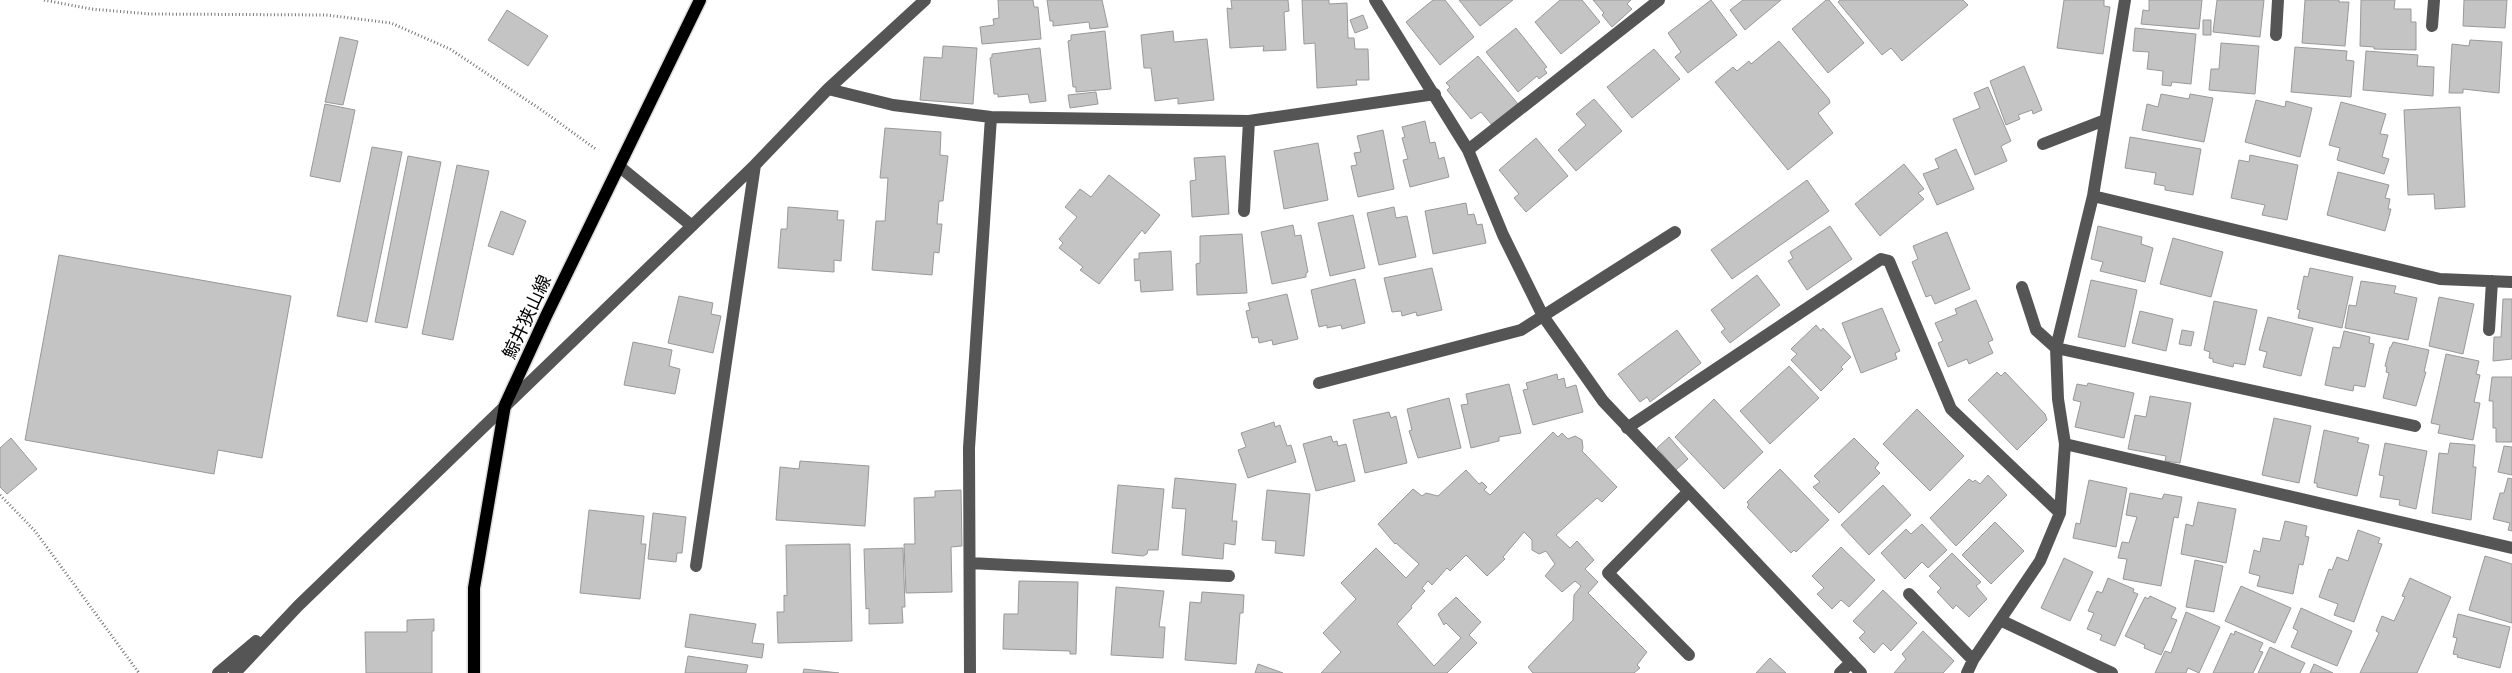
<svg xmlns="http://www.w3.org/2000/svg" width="2512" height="673" viewBox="0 0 2512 673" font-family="'Alegreya Sans','Noto Sans JP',sans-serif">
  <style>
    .building { fill: #c4c4c4; stroke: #999 }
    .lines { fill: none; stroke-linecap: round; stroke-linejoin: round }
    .major-casing { stroke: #dbdbdb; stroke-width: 15 }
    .path { stroke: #777; stroke-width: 3; stroke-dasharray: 1 2.5; stroke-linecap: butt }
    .minor { stroke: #555; stroke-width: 12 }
    .major { stroke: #000; stroke-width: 12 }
    .labels { text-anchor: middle; stroke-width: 4; stroke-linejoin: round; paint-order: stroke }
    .street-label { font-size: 18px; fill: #000; stroke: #fff }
  </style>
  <rect width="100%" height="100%" fill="#fff"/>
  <path class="building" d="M998 0H1033L1034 7H1038L1041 39 982 44 980 27 994 25 993 19 999 18Z
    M1047 0H1102L1108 27 1090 29 1089 22 1053 26V21H1050Z
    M1231 0H1288L1289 11 1284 12 1286 50 1263 51 1264 46 1230 48 1227 8 1232 9Z
    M1302 0H1329V4L1347 3 1348 38H1354L1355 49H1368L1369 80H1356L1357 85 1317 88 1315 43 1304 44Z
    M1433 0H1445L1474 37 1440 65 1406 22Z
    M1459 0H1513L1480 26Z
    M1560 0H1582L1600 22 1561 54 1535 22Z
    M1593 0H1631L1627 4 1632 9 1612 27 1602 15 1604 13Z
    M1711 0 1737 35 1688 73 1675 57 1681 52 1668 33Z
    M1743 0H1781L1745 30 1730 10Z
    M1826 0H1829L1864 43 1828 73 1792 29Z
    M1840 0H1963L1968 5 1902 61 1891 48 1882 55 1838 2Z
    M2064 0H2104V6L2110 7 2103 54 2057 48Z
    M2149 0H2202L2199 29 2141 24 2143 10 2149 11Z
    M2217 0H2264L2260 37 2213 32Z
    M2305 0H2339V2H2349L2345 46 2302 43Z
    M2361 0H2395L2394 9H2411V22H2416V50L2374 49V47L2360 46Z
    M2464 0H2507L2505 28 2463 26Z
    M507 10 548 36 528 66 488 40Z
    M1363 15 1368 28 1355 33 1350 20Z
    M2203 20H2211V35H2203Z
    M1516 28 1547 67 1544 69 1547 73 1539 79 1537 76 1518 92 1486 52Z
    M2135 28 2196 34 2191 84 2172 82 2171 86 2162 85 2163 71 2147 69 2149 52 2133 51Z
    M1105 31 1111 89 1076 92V87H1073L1068 41 1071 40V35Z
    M1173 31 1174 42 1207 39 1214 100 1178 104V98L1155 101 1151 68H1144L1141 35Z
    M340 37 358 41 343 105 325 102Z
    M2470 40 2502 42 2499 93 2463 89V93H2449L2452 44 2469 46Z
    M1779 41 1829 99 1830 103 1818 113 1833 133 1788 170 1715 82 1733 67 1737 71 1749 61 1751 64Z
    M2221 43 2259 46 2255 94 2209 90 2211 69H2219Z
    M943 46 977 48 973 104 920 100 924 57 942 58Z
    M2295 47 2347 51 2346 60 2354 61 2351 97 2291 92Z
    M1040 48 1046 101 1030 103 1028 94 998 97V94H994L990 58 992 57V54Z
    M1654 49 1680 79 1632 118 1607 87Z
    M2366 51 2418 55 2417 66 2434 67 2433 96 2363 90Z
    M1478 56 1518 104 1492 125 1481 112 1471 119 1447 90 1450 87 1446 83Z
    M2024 66 2042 110 2033 114 2032 110 2018 115 2020 119 2006 125 1990 81Z
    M1988 87 2011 141 2001 146 2007 161 1975 175 1953 119 1980 108 1974 93Z
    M1096 92 1098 104 1070 108 1068 95Z
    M2161 94 2189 99 2190 94 2213 98 2204 142 2142 130 2147 104 2158 107Z
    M1594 99 1622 131 1576 171 1558 150 1586 125 1576 114Z
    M2256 100 2285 107 2286 101 2312 108 2300 157 2245 142Z
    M2341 102 2386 114 2380 134 2388 135 2382 157 2389 159 2384 174 2337 160 2340 148 2329 145Z
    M325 104 355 110 340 182 310 176Z
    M2460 107 2465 207 2435 209 2434 194 2408 195 2404 110Z
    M1425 121 1430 143 1435 142 1439 159 1444 157 1449 177 1410 187 1403 160 1408 159 1402 138 1405 137 1402 127Z
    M885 128 941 132 940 155 948 156 943 201H939L937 224H942L939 253 934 252 932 275 872 270 876 221H885L888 178H880Z
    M1383 130 1394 189 1358 197 1351 166 1357 165 1354 153 1361 152 1357 136Z
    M2130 137 2201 149 2193 195 2165 190V186L2154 184 2156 173 2125 168Z
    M1536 138 1568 176 1526 212 1514 198 1519 194 1499 170Z
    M1318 143 1328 200 1284 209 1274 151Z
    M372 147 402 152 367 322 337 316Z
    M1956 149 1974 189 1937 205 1923 174 1939 168 1935 159Z
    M2250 155 2298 165 2287 220 2262 215 2265 205 2231 198 2239 160 2249 162Z
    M408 156 441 162 407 328 375 322Z
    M1225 156 1229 214 1192 217 1190 181 1196 180 1194 158Z
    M1904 164 1924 189 1918 193 1924 199 1880 236 1855 204Z
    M457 165 489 171 453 340 422 334Z
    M2338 172 2389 185 2385 198 2390 199 2388 209H2391L2385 231 2327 215Z
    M1109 175 1160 215 1145 234 1142 230 1099 284 1080 270 1083 267 1059 248 1063 243 1059 239 1077 217 1065 207 1080 189 1091 197Z
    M1807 180 1829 211 1732 279 1711 250Z
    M1466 203 1468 215 1474 214 1477 225 1482 224 1486 243 1433 254 1425 211Z
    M788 207 838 211 837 220H844L841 261 834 260V272L778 268 781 229H787Z
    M1394 207 1396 218 1407 216 1416 257 1379 265 1367 213Z
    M501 211 526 221 513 255 488 246Z
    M1353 215 1365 268 1330 276 1318 223Z
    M1293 225 1295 236 1301 235 1308 272 1306 273V277L1272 284 1261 232Z
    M1830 226 1852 259 1807 290 1788 261 1793 258 1790 252Z
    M2098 226 2142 237 2141 244 2153 248 2145 282 2100 271 2103 262 2091 259Z
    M1947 232 1970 289 1935 304 1931 295 1926 297 1912 262 1918 259 1913 246Z
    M1242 234 1247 293 1197 295 1196 264 1200 263V236Z
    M2173 238 2223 252 2211 297 2160 284Z
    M1171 251 1173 290 1141 292 1140 280 1135 281 1134 259H1139V253Z
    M59 255 291 296 262 458 218 450 214 474 25 440Z
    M1432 268 1442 310 1417 316 1416 312 1402 316 1401 311 1392 312 1384 278Z
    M2310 268 2353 277 2342 328 2298 318 2300 310 2297 309 2304 276 2308 277Z
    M1757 275 1780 305 1730 343 1721 332 1725 329 1711 310Z
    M1355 279 1365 323 1342 329 1341 325 1327 328V325L1319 327 1311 290Z
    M2091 280 2137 290 2125 347 2078 337Z
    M2361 281 2396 286 2394 293 2417 298 2408 340 2345 328 2349 305 2356 306Z
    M1287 294 1298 339 1273 345 1272 340 1259 343 1258 337 1252 338 1246 311 1250 310 1248 303Z
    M679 296 713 303 711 314 721 316 713 353 668 343Z
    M2439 297 2474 304 2463 354 2429 346Z
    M2503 299H2512V359L2493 361 2494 337H2501Z
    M1976 300 1993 340 1988 342 1993 353 1969 364 1967 359 1948 367 1938 343 1943 341 1935 323 1957 314 1955 309Z
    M2214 301 2257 310 2245 365 2234 363 2233 367 2213 362V359L2209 358 2210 352 2204 350Z
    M1882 308 1900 351 1895 353 1897 359 1861 373 1842 323Z
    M2140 311 2173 319 2166 351 2132 343Z
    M2268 317 2313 328 2301 376 2263 367 2267 352 2259 350Z
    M1816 325 1821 331 1823 328 1851 357 1841 367 1843 369 1821 391 1791 360 1797 354 1791 349Z
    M1677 330 1701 363 1650 402 1647 397 1640 402 1618 374Z
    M2182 330 2194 332 2191 346 2179 344Z
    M2344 331 2370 337 2369 343 2374 344 2365 387 2354 385 2353 391 2325 385 2333 347 2340 348Z
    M633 342 672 350 669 366 680 369 675 394 624 385Z
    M2393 342 2429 350 2424 372H2426L2416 406 2383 398 2389 373 2386 372 2387 367 2385 366 2390 347H2391Z
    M2446 354 2479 361 2476 374 2480 375 2474 402 2480 403 2473 440 2438 433 2440 425 2431 423Z
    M1789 366 1819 398 1770 444 1740 411Z
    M1997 372 2001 376 2005 372 2045 414 2047 420 2017 450 1968 400Z
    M1557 374 1558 380 1564 378 1566 388 1576 385 1583 412 1533 425 1523 390 1528 389 1526 383Z
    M2492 377H2512V442H2496V428H2493V401H2489Z
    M2088 383 2134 393 2124 438 2075 427 2081 402 2073 400 2077 384 2087 386Z
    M1509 384 1521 433 1499 437V441L1471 448 1461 405 1468 404 1466 394Z
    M2150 396 2191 403 2180 463 2165 461 2166 456 2128 449 2135 415 2146 417Z
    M1449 398 1461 448 1418 458 1409 431 1412 430 1407 409Z
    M1714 399 1763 452 1724 489 1675 437Z
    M1917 409 1964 456 1930 491 1883 444Z
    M1389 412 1391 418 1396 416 1407 463 1365 473 1353 420Z
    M2274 418 2311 426 2299 483 2262 475Z
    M1274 422 1275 427 1280 425 1287 446 1291 445 1296 462 1248 478 1238 450 1246 447 1241 433Z
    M2324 430 2359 438 2357 442 2369 445 2357 496 2317 487V483H2314Z
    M1553 432 1558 437 1562 433 1568 439 1575 436 1582 440 1583 448 1582 451 1617 487 1602 502 1597 498 1556 535 1570 548 1577 541 1594 560 1585 569 1598 582 1588 593 1647 652 1637 665 1640 668 1634 673H1533L1528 667 1573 620 1574 595 1581 586 1575 581 1562 592 1545 576 1555 564 1546 551 1539 554 1532 550V540L1524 532 1503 557 1505 559 1487 576 1466 555 1450 571 1447 568 1432 585 1428 581 1422 588 1425 591 1411 606 1412 608 1397 624 1434 666 1461 638 1446 623 1444 625 1438 614 1456 597 1481 622 1469 635 1477 643 1447 673H1321L1341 652 1323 633 1356 599 1341 583 1376 548 1406 578 1419 564 1396 543 1395 544 1378 524 1413 489 1422 496 1426 493 1438 496 1466 470 1479 484 1482 482 1487 487 1484 490 1490 495Z
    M1331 436 1333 442 1337 441 1338 446 1346 444 1355 481 1316 491 1303 444Z
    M1669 437 1688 459 1676 470 1657 448Z
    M11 438 37 469 7 494 0 487V448Z
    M1854 438 1879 463 1875 468 1880 473 1839 513 1813 487 1820 482 1814 476Z
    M2385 443 2427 451 2416 509 2399 505 2400 500 2380 497 2384 476 2379 475Z
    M2450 443 2475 445 2473 467H2476L2471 520 2432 513 2439 453 2448 454Z
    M2504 446 2512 447V475L2498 472Z
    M800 461 869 466 865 526 776 520 780 467 799 469Z
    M1780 469 1829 520 1796 552 1794 550 1791 553 1747 507 1749 505 1747 502Z
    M1988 475 2007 495 1956 546 1930 518 1969 479 1973 482 1975 480 1980 484Z
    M1175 478 1236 484 1232 521H1237L1235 545 1224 543 1223 559 1182 555 1186 509 1172 508Z
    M2508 478 2512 479V531L2508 530 2510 523 2493 519 2500 493H2504Z
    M2089 480 2127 488 2116 547 2073 538 2076 523 2080 524Z
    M1118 485 1164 489 1158 550H1148L1147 554 1143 556 1112 553Z
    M1883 485 1911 515 1869 555 1841 525Z
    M961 490 962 546 951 547 952 592 906 593 904 544H915L914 498 935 497V491Z
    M1267 490 1310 494 1304 556 1275 553 1276 541 1262 540Z
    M2130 493 2162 499 2164 494 2182 497 2178 518 2174 517 2161 586 2123 579 2127 559 2118 558 2122 542 2129 543 2137 517 2126 515Z
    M2198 502 2236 509 2226 563 2181 554 2186 524 2193 526Z
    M589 510 644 516 641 544H646L640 599 580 593Z
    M653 513 686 517 682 553H677L676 562 648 559Z
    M2285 521 2307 526 2305 536 2309 537 2303 565 2299 564 2293 594 2257 586 2260 576 2249 573 2254 550 2260 552 2263 538 2280 541Z
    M1995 522 2024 551 1991 584 1962 555Z
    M1922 524 1947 550 1928 568 1922 562 1905 579 1881 553 1906 529 1911 534Z
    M2358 530 2380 538 2378 543 2382 544 2354 622 2334 615 2338 604 2319 597 2329 569 2332 570 2337 557 2348 561Z
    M850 544 852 641 778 643 777 612H784V595L787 596 786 545Z
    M1841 547 1875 580 1849 607 1841 600 1832 609 1817 594 1824 588 1812 576Z
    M903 548 905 607H902L903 623 869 624V608L866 609 864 549Z
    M1952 553 1981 582 1976 586 1987 599 1969 617 1956 605 1953 609 1937 592 1941 588 1929 576Z
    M2485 556 2512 564V623L2469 610Z
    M2064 558 2093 572 2070 621 2041 608Z
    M2195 560 2223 566 2214 612 2186 607Z
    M2108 578 2134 589 2133 592 2138 594 2115 646 2100 640 2102 635 2087 629 2094 613 2088 611 2097 591 2102 593Z
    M2410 578 2451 597 2417 673H2360L2379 633 2376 631 2382 616 2394 621 2405 597 2402 596Z
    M1019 581 1078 582 1076 654H1070V651L1003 649 1004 614H1018Z
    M2241 586 2291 608 2275 643 2225 621Z
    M1116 587 1164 591 1159 627H1165L1163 658 1111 655Z
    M1883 590 1917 623 1891 651 1883 643 1874 653 1859 638 1865 632 1853 621Z
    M1202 592 1244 595 1243 613H1240L1236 664 1185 660 1190 602 1201 603Z
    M2150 596 2176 608 2171 618 2177 620 2161 655 2144 648 2145 645 2125 636 2145 597 2148 599Z
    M2301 608 2352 631 2337 666 2291 647 2298 631 2293 628Z
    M2186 612 2220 627 2199 673 2188 668 2186 673H2155L2165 651 2171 653Z
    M690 614 756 624 752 643 764 644 762 658 685 647Z
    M2458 614 2510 627 2500 668 2457 657 2458 655 2453 654 2457 638 2453 637Z
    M434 619V631H432V673H366L365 632H407V620Z
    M1923 631 1954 661 1943 673H1894L1906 659 1902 654Z
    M2235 631 2263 643 2259 651 2263 652 2253 673H2213L2231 633 2234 635Z
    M2270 647 2305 663 2300 673H2258Z
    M688 656 748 665 746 673H685Z
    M1770 658 1786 673H1756Z
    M1258 664 1283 673H1255Z
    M2314 664 2333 673H2310Z
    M804 669 839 673H803Z"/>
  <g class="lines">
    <defs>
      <path id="major" d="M474 673V588L505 405 546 316 700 0"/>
    </defs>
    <use href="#major" class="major-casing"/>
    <path class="path" d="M44 0 91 9 150 14 326 15 391 23 450 49 543 111 597 150
      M0 495 35 531 139 673"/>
    <path class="minor" d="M1375 0 1468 150 1503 235 1543 316 1603 401 1861 673
      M2432 26 2434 0
      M2276 35 2278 0
      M828 89 893 105 991 117 1249 121 1435 94
      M2043 144 2105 120
      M1468 150 1659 0
      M620 167 692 226
      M2093 196 2440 279 2512 282
      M1244 211 1249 121
      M2022 287 2036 330 2056 348 2415 426
      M2489 330 2492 281
      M1319 383 1521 330 1675 232
      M1627 428 1881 259 1889 261 1951 409 2060 513
      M2065 444 2512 548
      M1688 492 1608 573 1689 655
      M970 563 1229 576
      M696 566 755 165
      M1909 594 1973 660
      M2000 620 2112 673
      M218 673 256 641
      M235 673 298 606 755 165 828 89 925 0
      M970 673 969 448 991 117
      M1840 673 1851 662
      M1967 673 1973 660 2040 561 2060 513 2065 444 2058 399 2056 348 2093 196 2125 0"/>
    <use href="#major" class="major"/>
  </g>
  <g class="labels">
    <g class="street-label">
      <text transform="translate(527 317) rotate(-65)" y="6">鯨井狭山線</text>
    </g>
  </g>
</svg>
